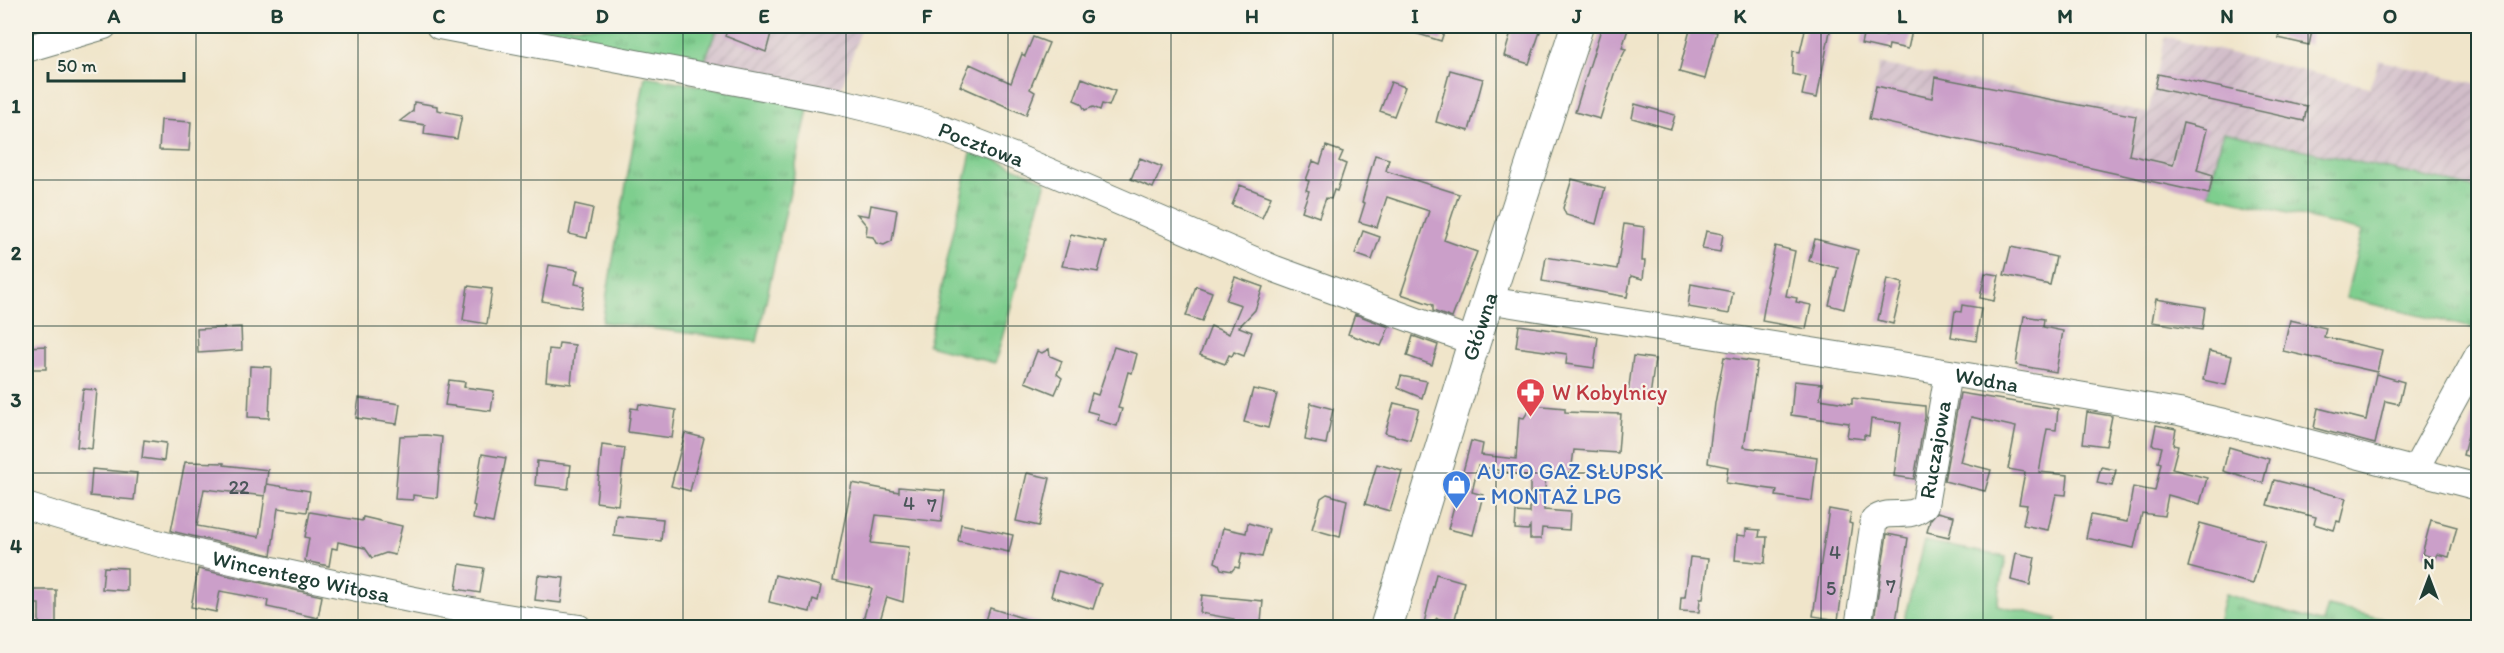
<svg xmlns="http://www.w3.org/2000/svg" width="2504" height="653" viewBox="0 0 2504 653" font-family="Itim,sans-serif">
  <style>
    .industrial { fill: url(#industrial-furrows) }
    .grass { fill: url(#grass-tufts); stroke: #4e8661; stroke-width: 1.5 }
    .garden { fill: #7ece8e; stroke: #4e8661; stroke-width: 1.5 }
    .building { fill: #cb9fc9; fill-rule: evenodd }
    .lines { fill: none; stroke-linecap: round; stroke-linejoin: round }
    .minor-casing { stroke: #687868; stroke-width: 28 }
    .major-casing { stroke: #687868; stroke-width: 34 }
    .minor { stroke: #fff; stroke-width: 26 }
    .major { stroke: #fff; stroke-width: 32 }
    .grid { fill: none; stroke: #1f3d34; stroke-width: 1.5; stroke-opacity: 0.55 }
    .labels { text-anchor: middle; stroke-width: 4.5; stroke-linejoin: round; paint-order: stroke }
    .number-label { font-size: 20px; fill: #4a5659 }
    .street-label { font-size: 22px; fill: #1f3d34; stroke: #f7f3e8 }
    .health-label { font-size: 22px; fill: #be3a42; stroke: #f7f3e8; text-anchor: start }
    .shop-label { font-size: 22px; fill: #366cbe; stroke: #f7f3e8; text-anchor: start }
    .neatline { fill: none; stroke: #1f3d34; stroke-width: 2 }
    .grid-label { font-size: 20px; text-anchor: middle; font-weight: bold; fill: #1f3d34 }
  </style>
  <defs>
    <pattern id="industrial-furrows" width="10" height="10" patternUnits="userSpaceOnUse" patternTransform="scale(1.5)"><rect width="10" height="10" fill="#d1bdc9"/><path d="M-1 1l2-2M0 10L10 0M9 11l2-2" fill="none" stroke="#b3a3ad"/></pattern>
    <pattern id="grass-tufts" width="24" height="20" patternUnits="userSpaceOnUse" patternTransform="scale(1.5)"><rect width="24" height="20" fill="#7ece8e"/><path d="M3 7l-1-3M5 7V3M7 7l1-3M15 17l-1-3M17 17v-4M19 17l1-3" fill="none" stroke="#67a875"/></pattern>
  </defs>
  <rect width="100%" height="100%" fill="#f7f3e8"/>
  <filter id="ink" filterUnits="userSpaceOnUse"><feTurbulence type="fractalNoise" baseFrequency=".0167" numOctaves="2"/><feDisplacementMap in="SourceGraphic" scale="12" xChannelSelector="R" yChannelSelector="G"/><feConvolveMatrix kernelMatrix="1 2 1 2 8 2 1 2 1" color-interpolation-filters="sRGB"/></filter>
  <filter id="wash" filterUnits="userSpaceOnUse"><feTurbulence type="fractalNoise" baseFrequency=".008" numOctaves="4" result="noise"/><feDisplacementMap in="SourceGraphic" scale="24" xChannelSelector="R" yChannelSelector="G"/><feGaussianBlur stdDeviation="1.35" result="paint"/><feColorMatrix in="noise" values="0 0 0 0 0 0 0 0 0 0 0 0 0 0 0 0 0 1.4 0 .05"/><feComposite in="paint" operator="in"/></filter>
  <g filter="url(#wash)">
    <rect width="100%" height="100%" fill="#f0e5ca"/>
    <path class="industrial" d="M718 26H862L837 101 698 76Z
      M2165 37 2370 87 2379 60 2478 84V189L2223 132 2209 194 1869 119 1879 64 2148 113Z"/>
    <path class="grass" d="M489 26H718L701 70Z
      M645 76 809 105 757 342 602 322Z
      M2223 132 2478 189 2477 329 2346 298 2362 231 2209 194Z
      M972 149 1046 181 995 363 928 345Z
      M2225 594 2323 623 2328 606 2418 627H2217Z"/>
    <path class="garden" d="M1924 541 2006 557 1997 605 2057 619 2054 627H1902Z"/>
    <g id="blocks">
      <path class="building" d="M729 26H773L766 52 725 36Z
        M1402 26H1446L1441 41 1402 29Z
        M1513 26H1542L1529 64 1504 56Z
        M1602 26H1629L1622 48 1626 49 1615 71 1600 119 1575 112Z
        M1691 26 1717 32 1705 79 1679 72Z
        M1806 26H1831L1817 98 1802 95 1806 77 1792 74 1793 51 1800 52Z
        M1888 26H1913L1908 49 1889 45 1888 50 1861 44 1864 30 1886 35Z
        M2281 26H2313L2309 45 2278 38Z
        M1033 37 1049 43 1030 89 1035 92 1026 115 960 86 970 64 1011 83 1022 54 1025 56Z
        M1450 70 1483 79 1469 131 1436 122Z
        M2158 74 2307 106 2304 121 2155 88Z
        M1935 77 2136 116 2129 155 2173 165 2183 123 2207 129 2197 170 2213 175 2209 194 1869 119 1876 86 1932 98Z
        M1082 78 1115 91 1109 106 1102 104 1100 110 1093 107 1085 110 1081 103 1074 100Z
        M1391 82 1405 87 1394 116 1380 111Z
        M414 102 437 106V110L462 115 457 139 424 134 425 125 400 121 413 111Z
        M1635 104 1675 115 1671 129 1632 118Z
        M161 120 191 122 189 151 159 150Z
        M1326 146 1343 152 1339 161 1346 164 1337 191 1334 190 1331 199 1326 198 1319 217 1302 211 1309 191 1306 190 1309 181 1306 180 1313 161 1320 164Z
        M1375 155 1389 159 1386 171 1459 194 1444 240 1477 252 1452 318 1433 311V305L1401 294 1429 211 1387 197 1377 227 1359 222 1365 203 1362 202Z
        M1140 158 1162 167 1153 188 1131 179Z
        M1572 179 1605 188 1596 224 1566 215 1563 208Z
        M1240 185 1271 197 1262 218 1232 205Z
        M575 204 593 208 587 238 569 234Z
        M871 205 897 210 892 241 884 245 876 243 873 237 866 236 867 226 857 214 869 216Z
        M1624 224 1644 227 1642 261H1645L1643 279 1631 276 1627 297 1542 281 1546 257 1617 269Z
        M1363 231 1380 237 1372 260 1355 254Z
        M1706 231 1723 234 1720 252 1702 249Z
        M1071 234 1106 242 1098 272 1062 266Z
        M1815 239 1858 250 1844 309 1829 305 1838 268 1809 261Z
        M1775 246 1795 251 1786 296 1797 298 1796 302 1811 305 1806 329 1762 321 1768 286H1766Z
        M2011 247 2056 257 2050 285 2004 275Z
        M549 265 578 270 575 284 585 286 581 308 542 301Z
        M1985 273 1999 275 1994 301 1980 298Z
        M1235 277 1263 287 1255 310 1239 327 1252 332 1244 356 1234 352 1232 356 1229 355 1225 364 1200 355 1211 326 1229 334 1241 305 1226 300Z
        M1887 279 1903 283 1893 324 1878 320Z
        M1691 284 1733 292 1729 314 1688 307Z
        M468 286 492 289 487 324 463 320Z
        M1196 286 1212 292 1202 321 1186 316Z
        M2156 299 2205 307 2202 330 2152 322Z
        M1962 305 1981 308 1976 341 1951 337 1955 311 1961 312Z
        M1355 314 1389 327 1381 346 1348 334Z
        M2024 316 2044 319 2043 327 2063 331 2056 372 2016 365Z
        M2290 320 2326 328 2324 337 2382 350 2377 372 2283 351Z
        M1519 325 1598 337 1594 368 1566 364 1567 354 1516 347Z
        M241 327 242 350 198 353 197 329Z
        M1413 336 1438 345 1432 365 1407 356Z
        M559 343 575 345 571 384 546 381 549 349 558 350Z
        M46 346V369H26V347Z
        M1114 347 1137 354 1132 373 1128 372 1120 401 1118 408 1122 409 1117 426 1097 420 1098 414 1087 411 1092 393 1098 395Z
        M1049 349 1050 356 1062 361 1057 374 1062 378 1055 394 1025 382 1037 351 1042 353Z
        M2209 351 2232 356 2226 385 2203 380Z
        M1633 356 1655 359 1650 397 1628 394Z
        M1724 357 1757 362 1744 447 1817 457 1812 501 1776 496 1777 490 1726 483 1728 467 1708 463 1715 403Z
        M250 366 271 367 269 418 248 417Z
        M2376 374 2404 382 2399 404 2385 401 2375 444 2314 428 2318 408 2366 420Z
        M1401 376 1427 381 1422 398 1398 388Z
        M449 380 465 382 464 387 494 391 491 411 445 405Z
        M1794 381 1822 384 1820 399 1852 404V398L1925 406V417L1914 479 1894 476 1901 423 1871 419 1869 436 1864 435V439L1847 437 1849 423 1791 415Z
        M83 389 97 390 92 449 77 447Z
        M1253 389 1277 394 1268 428 1244 422Z
        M1960 393 2058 409 2056 430 2047 429 2039 472 2068 475 2066 495 2056 494 2048 530 2023 525 2027 505 2019 504 2025 472 2008 469 2016 427 1971 417 1960 462 1991 470 1985 491 1944 481Z
        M359 398 400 404 397 424 356 418Z
        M1311 403 1333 409 1326 444 1305 440Z
        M1394 403 1419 409 1410 440 1385 433Z
        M639 404 676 410 672 438 628 432 631 408 638 409Z
        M1532 405 1565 408V412L1621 414 1618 453 1574 450 1571 473 1546 472 1544 510 1570 512 1569 530 1542 528 1541 539H1530V527L1528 530 1515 529 1516 512 1530 513V477L1478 466 1472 492 1483 495 1473 535 1448 529 1471 441 1483 444 1481 455 1516 459 1519 417 1524 418Z
        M2087 412 2112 416 2106 446 2083 443Z
        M2473 415 2478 416V459L2463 455Z
        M2156 425 2176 429 2173 445 2178 446 2172 469 2207 478 2200 504 2168 495 2164 516 2142 513 2134 548 2086 538 2091 515 2127 522 2133 487 2155 491 2161 463 2158 462 2162 447 2152 445Z
        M685 433 704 438 690 491 671 486Z
        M426 435 442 437 437 498 413 495V500L395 499 400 436Z
        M144 440 166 443 164 461 142 458Z
        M602 445 625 448 618 505 596 502Z
        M2229 447 2269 459 2263 483 2223 471Z
        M482 454 506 458 493 523 473 519 475 506 473 505Z
        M537 461 571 465 568 489 535 485Z
        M185 462 224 463V465L268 470 265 495 267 484 310 491 307 512 278 508 271 555 171 531ZM204 489 265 496 259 537 197 526Z
        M1377 464 1402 471 1390 511 1365 504Z
        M2101 467 2116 470 2112 486 2097 483Z
        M92 469 137 473 134 500 90 496Z
        M1027 473 1050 478 1039 526 1016 521Z
        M2274 480 2346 498 2340 522 2337 521 2334 530 2314 524 2316 517 2267 505Z
        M852 483 899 492V487L945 491 941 522 876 515 871 543 909 547 903 602 887 597 878 627 862 624 872 588 833 580Z
        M1327 494 1347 500 1340 537 1312 529 1321 498Z
        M1829 509 1851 513 1849 523 1852 524 1838 620 1813 616Z
        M310 512 362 521 363 517 402 526 395 555 386 553 372 558 365 548 338 542 337 549 332 548 329 566 305 561 309 538 305 537Z
        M1937 512 1954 516 1949 537 1927 532 1930 520Z
        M616 515 663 519 661 541 614 536Z
        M2431 520 2457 527 2449 557 2437 554 2435 558 2422 554Z
        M1248 523 1269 529 1262 557 1242 553 1239 568 1235 567 1232 571 1221 569 1219 564 1215 562 1223 528 1246 533Z
        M2200 523 2265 541 2253 584 2188 567Z
        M961 524 1013 535 1009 552 958 541Z
        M1746 529 1760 530 1759 537H1767L1765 563 1735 560 1737 535 1746 536Z
        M1887 534 1908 538 1898 609 1895 627H1873Z
        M2016 553 2035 557 2030 585 2011 580Z
        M1690 557 1708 559 1703 599H1700L1699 612 1680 611 1681 597H1685Z
        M460 564 484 568 480 593 456 589Z
        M104 567 127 568V591L102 589Z
        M198 569 322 596 318 618 267 607 268 600 220 591 216 612 191 607Z
        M1058 571 1101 584 1093 609 1051 596Z
        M1436 574 1464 582 1454 623 1437 618 1428 627H1423Z
        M538 575 564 578 561 603 535 600Z
        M775 575 821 586 818 601 813 599 810 612 769 602Z
        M26 590H56V627H39V604H26Z
        M1202 595 1263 601 1261 622H1255V627H1233L1234 619 1200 613Z
        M990 608 1042 624 1041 627H984Z"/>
    </g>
  </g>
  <g filter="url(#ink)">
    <use href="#blocks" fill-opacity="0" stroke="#687868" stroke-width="1.5"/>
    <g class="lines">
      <defs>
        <g id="minor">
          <path id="s1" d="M439 26 837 101 927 123 1018 158 1275 269 1474 342"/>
          <path d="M26 49 104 26"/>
          <path id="s2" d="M1487 300 1920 368 2179 412 2268 432 2478 487"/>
          <path d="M2415 470 2478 355"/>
          <path id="s3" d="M26 506C130 539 235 563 343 585 421 602 499 618 579 628"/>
          <path id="s4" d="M1858 628 1874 520C1890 507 1908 522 1925 505L1948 373"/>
        </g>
        <g id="major">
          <path id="s5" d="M1386 628 1474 342 1577 26"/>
        </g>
      </defs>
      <use href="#minor" class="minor-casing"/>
      <use href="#major" class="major-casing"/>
      <use href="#minor" class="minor"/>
      <use href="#major" class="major"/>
    </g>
  </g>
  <path class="grid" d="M196 26V628M358 26V628M521 26V628M683 26V628M846 26V628M1008 26V628M1171 26V628M1333 26V628M1496 26V628M1658 26V628M1821 26V628M1983 26V628M2146 26V628M2308 26V628M26 180H2478M26 326H2478M26 473H2478"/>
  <defs>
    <symbol id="pharmacy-pin" viewBox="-11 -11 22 30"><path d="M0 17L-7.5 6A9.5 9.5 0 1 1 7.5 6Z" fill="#e0444e" stroke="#f7f3e8"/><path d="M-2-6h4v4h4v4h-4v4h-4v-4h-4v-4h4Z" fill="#fff"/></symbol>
    <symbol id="shop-pin" viewBox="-11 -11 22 30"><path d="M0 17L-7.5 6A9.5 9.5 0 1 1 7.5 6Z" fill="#3f7fe0" stroke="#f7f3e8"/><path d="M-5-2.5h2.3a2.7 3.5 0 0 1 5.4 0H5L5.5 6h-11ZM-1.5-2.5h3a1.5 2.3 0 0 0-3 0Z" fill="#fff"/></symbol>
  </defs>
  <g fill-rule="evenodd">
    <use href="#pharmacy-pin" x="1514" y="376" width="33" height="45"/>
    <use href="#shop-pin" x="1440" y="468" width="33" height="45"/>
  </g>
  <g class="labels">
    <g class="number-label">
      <text x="239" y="494">22</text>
      <text x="909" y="510">4</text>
      <text x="932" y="512">7</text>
      <text x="1835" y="559">4</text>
      <text x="1891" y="593">7</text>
      <text x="1831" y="595">5</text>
    </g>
    <g class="street-label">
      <text dy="8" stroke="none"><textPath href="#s1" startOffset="556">Pocztowa</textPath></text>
      <text dy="8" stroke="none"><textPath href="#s5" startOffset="316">Główna</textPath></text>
      <text dy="8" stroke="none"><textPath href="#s2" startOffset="506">Wodna</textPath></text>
      <text dy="8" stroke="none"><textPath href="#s4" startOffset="220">Ruczajowa</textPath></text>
      <text dy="8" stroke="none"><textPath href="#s3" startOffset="284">Wincentego Witosa</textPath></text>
    </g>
    <g class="health-label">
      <text x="1552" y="400">W Kobylnicy</text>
    </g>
    <g class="shop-label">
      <text x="1477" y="479">AUTO GAZ SŁUPSK<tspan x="1477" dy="25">- MONTAŻ LPG</tspan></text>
    </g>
  </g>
  <rect width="2504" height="653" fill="none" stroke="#f7f3e8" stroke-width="66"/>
  <g transform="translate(2429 578)" stroke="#f7f3e8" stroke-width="4.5" paint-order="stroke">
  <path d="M0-4.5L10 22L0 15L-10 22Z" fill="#1f3d34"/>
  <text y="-9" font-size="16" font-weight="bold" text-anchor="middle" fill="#1f3d34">N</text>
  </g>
  <path d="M48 72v9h136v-9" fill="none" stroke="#1f3d34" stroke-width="3"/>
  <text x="57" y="72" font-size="18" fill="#1f3d34" stroke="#f7f3e8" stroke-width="4.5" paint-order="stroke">50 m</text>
  <rect x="33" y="33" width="2438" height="587" class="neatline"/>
  <g class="grid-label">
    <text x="114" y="23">A</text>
    <text x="277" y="23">B</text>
    <text x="439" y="23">C</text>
    <text x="602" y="23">D</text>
    <text x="764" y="23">E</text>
    <text x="927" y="23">F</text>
    <text x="1089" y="23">G</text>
    <text x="1252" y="23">H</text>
    <text x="1415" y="23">I</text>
    <text x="1577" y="23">J</text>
    <text x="1740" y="23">K</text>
    <text x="1902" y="23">L</text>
    <text x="2065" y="23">M</text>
    <text x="2227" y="23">N</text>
    <text x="2390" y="23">O</text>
    <text x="16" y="113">1</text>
    <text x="16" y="260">2</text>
    <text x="16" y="407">3</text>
    <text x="16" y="553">4</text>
  </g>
</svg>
